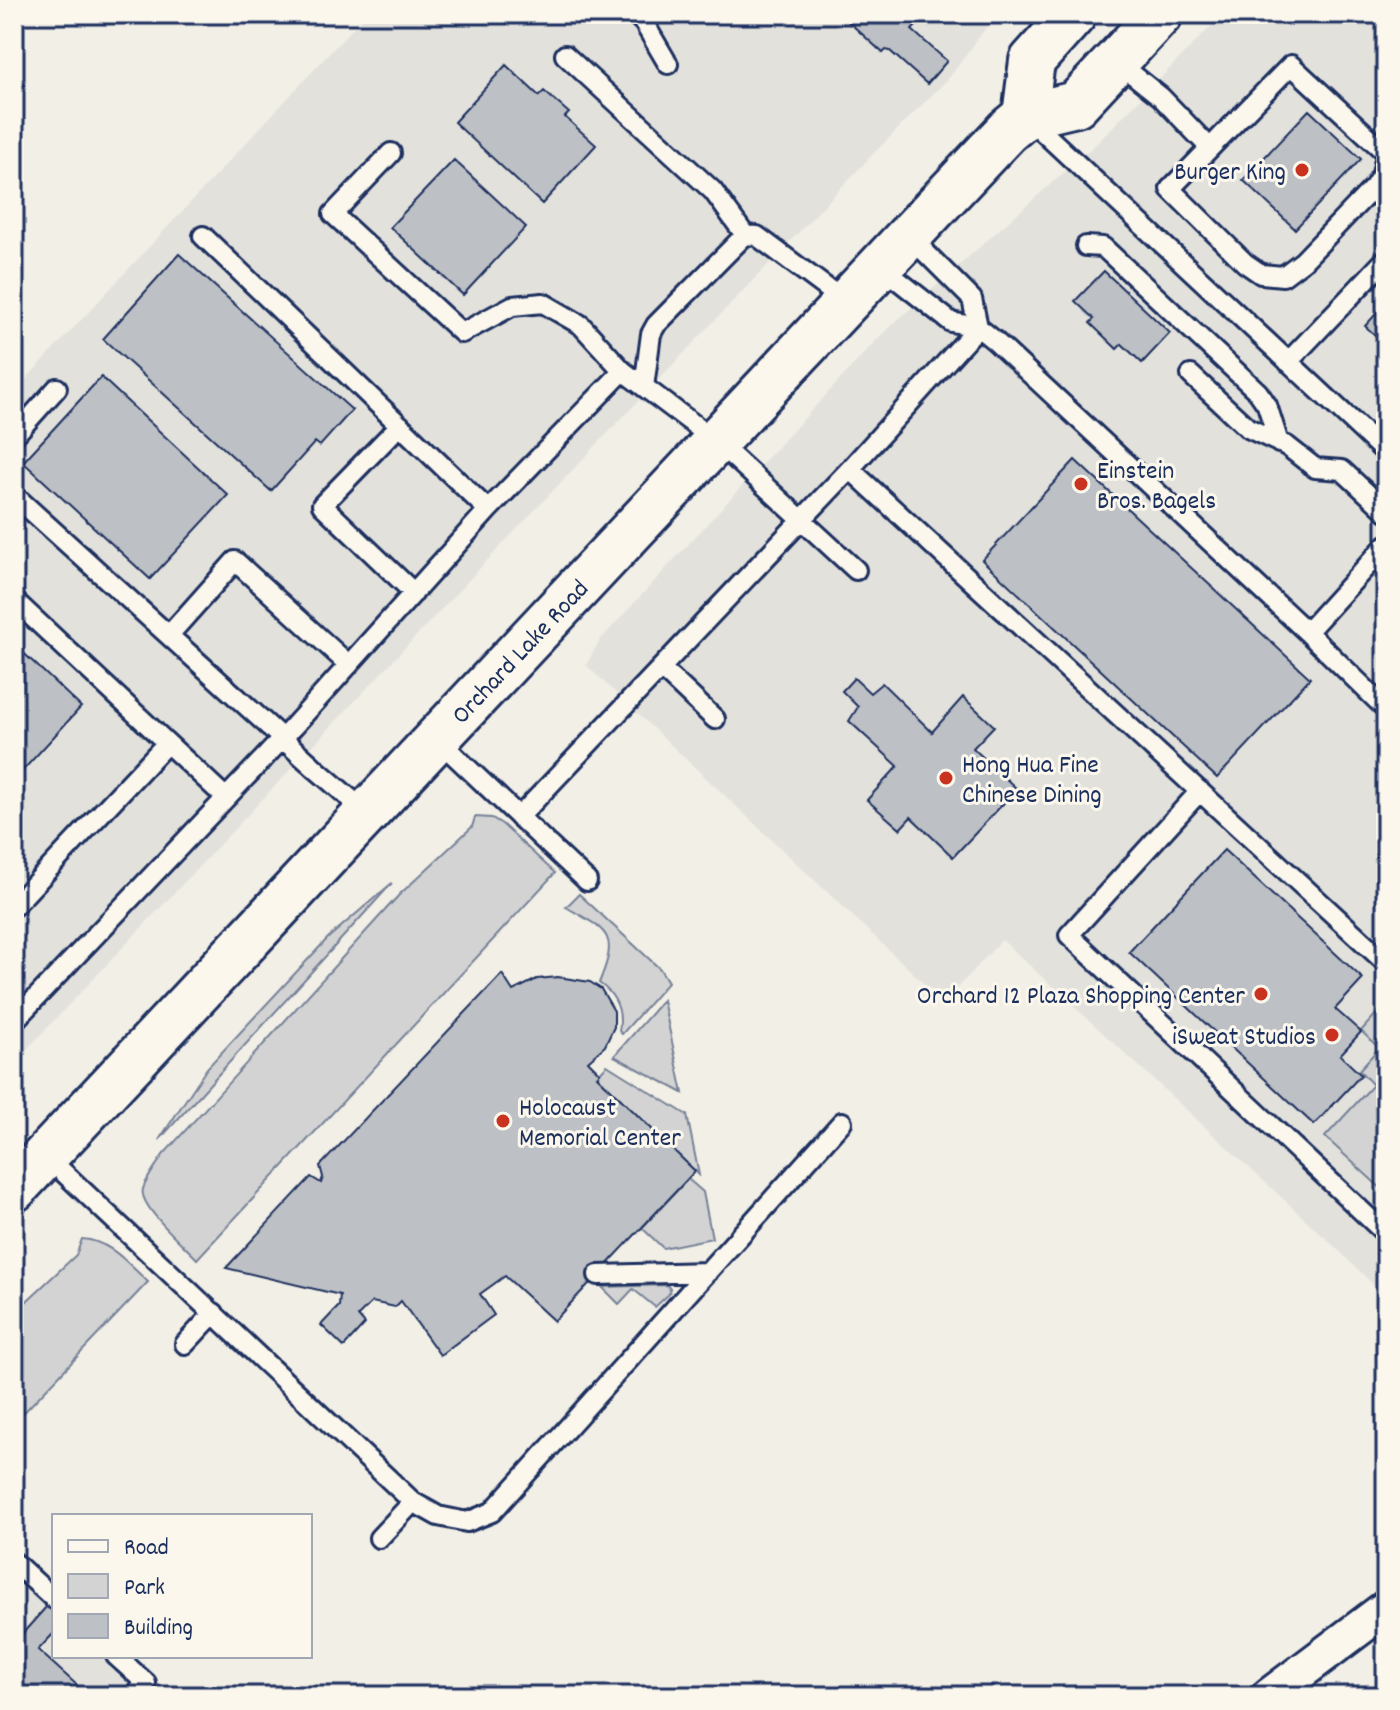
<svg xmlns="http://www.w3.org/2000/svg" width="1400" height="1710" viewBox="0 0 1400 1710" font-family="Dekko,sans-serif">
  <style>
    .built { fill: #e2e1dc }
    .green { fill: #d2d3d2; stroke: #768198; stroke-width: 2 }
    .building { fill: #bdc0c4; stroke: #1b2f5e; stroke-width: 2 }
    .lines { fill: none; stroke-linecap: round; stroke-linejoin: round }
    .lane-casing { stroke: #1b2f5e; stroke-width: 24 }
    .street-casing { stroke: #1b2f5e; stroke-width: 40 }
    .secondary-casing { stroke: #1b2f5e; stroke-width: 50 }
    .lane { stroke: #fbf7ec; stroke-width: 18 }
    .street { stroke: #fbf7ec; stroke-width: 34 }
    .secondary { stroke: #fbf7ec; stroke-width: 44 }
    .poi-dot { fill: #c8321e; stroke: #fbf7ec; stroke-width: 3 }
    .labels { text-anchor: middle; stroke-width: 6; stroke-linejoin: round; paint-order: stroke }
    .poi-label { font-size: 26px; fill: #1b2f5e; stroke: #fbf7ec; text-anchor: end }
    .street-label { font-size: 26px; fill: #1b2f5e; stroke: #fbf7ec }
  </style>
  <rect width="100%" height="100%" fill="#f2efe6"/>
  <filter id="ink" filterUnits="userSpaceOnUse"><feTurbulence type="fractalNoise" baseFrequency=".0125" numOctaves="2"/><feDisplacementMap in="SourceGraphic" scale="16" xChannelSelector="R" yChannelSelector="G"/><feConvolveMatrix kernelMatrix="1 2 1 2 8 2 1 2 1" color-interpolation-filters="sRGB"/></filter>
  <g filter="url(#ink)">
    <path class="built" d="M366 14H996L949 78 873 154 564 479 14 1063V392Z
      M1223 14H1362L1386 36V1297L1332 1244 1002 940 944 1002 586 665 601 639 882 334 1098 142Z
      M14 1548 54 1585V1656H130L173 1696H14Z"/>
    <path class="green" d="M475 817 492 818 502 824 555 873 197 1259C185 1246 138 1206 143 1189 147 1177 157 1165 163 1155L399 895 472 827Z
      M392 883 159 1140 207 1068 328 938Z
      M579 894 660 969 668 982 622 1034 619 1031C623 1010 616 995 599 983 620 933 607 931 566 907Z
      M663 1000 683 1093 614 1056Z
      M1386 1003V1193L1325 1137 1373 1085 1359 1070 1379 1048 1361 1031Z
      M607 1065 687 1115 699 1175 597 1076Z
      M688 1179 703 1192 712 1238 663 1248 642 1228Z
      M82 1239C111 1241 128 1264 148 1282L14 1423V1313L76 1255Z
      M667 1285 670 1289 669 1294 655 1307 633 1289 619 1304 602 1287Z"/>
    <path class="building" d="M648 14H669L659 24Z
      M840 14H920L918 16 923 19 912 30 947 61 927 84 890 51 886 50 883 53Z
      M506 65 539 96 544 91 569 113 565 117 596 145 542 204 454 122Z
      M1309 110 1361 159 1295 229 1243 180Z
      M454 160 526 227 463 295 390 227Z
      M179 254 352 410 320 446 315 442 271 491 103 339Z
      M1104 271 1170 333 1142 363 1122 344 1117 349 1090 323 1094 319 1075 301Z
      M1386 303V345L1365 326Z
      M101 377 228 495 150 579 23 462Z
      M1075 460 1310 678 1217 778 982 560Z
      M14 644 81 707 14 780Z
      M854 678 870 693 882 683 932 732 963 697 994 726 973 748 1017 789 953 857 911 817 900 829 867 800 898 766 849 721 858 707 842 691Z
      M1224 850 1363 979 1335 1009 1361 1032 1340 1055 1361 1075 1314 1125 1129 952Z
      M502 974 513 991 537 979 558 977 590 982 601 989 614 1011V1027L605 1046 588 1061 600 1073 597 1076 695 1171 554 1321 505 1276 480 1294 494 1315 440 1355 401 1301 395 1307 372 1302 358 1316 365 1324 344 1347 321 1325 339 1306 340 1295 226 1268 311 1177 321 1183 323 1177 320 1166Z
      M47 1606 54 1612V1633L38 1650 78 1686 69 1696H14V1627L22 1634Z"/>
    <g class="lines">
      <defs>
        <path id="lane" d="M635 14 644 23 668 64
          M565 55 713 191 745 235
          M1116 61 1161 97 1210 148
          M1029 119 1386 453
          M391 153 333 214 462 333 512 306 543 303 581 325 623 371
          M1386 153 1291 65 1170 189 1245 263 1261 274 1283 276 1303 261 1374 187 1382 174 1386 155
          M203 236 488 510 623 371 716 441 856 570
          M909 236 972 299 978 327
          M1086 246 1103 247 1258 392 1267 405 1279 443
          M880 266 951 322 978 327 995 341 1307 632 1386 709
          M1288 362 1386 259
          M1191 375 1248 428 1287 446 1315 468 1342 470 1386 511
          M644 387 651 334 656 325 745 235 757 236 847 303
          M400 425 322 505 414 593
          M14 436 57 388
          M850 469 1386 963
          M14 495 317 770 367 813
          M14 600 226 798
          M1307 632 1386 545
          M169 635 235 561 349 665
          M661 668 715 719
          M437 739 587 881
          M1200 791 1069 935 1386 1234
          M519 817 850 469 978 327
          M14 906 167 743
          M14 1021 283 738 488 510
          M45 1155 413 1502 438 1516 467 1522 492 1512 842 1122
          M598 1275 708 1272
          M185 1344 214 1313
          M379 1538 413 1502
          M14 1562 54 1599
          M116 1656 146 1683 134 1696"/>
        <path id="street" d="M1269 1696 1386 1608"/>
        <g id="secondary">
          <path d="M1025 116 1032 61 1074 14"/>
          <path id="s1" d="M14 1189 1007 131 1025 116 1076 104 1160 14"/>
        </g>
      </defs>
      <use href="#lane" class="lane-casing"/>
      <use href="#street" class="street-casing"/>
      <use href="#secondary" class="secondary-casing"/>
      <use href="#lane" class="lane"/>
      <use href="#street" class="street"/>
      <use href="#secondary" class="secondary"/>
    </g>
  </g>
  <g class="poi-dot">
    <circle cx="1302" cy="170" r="8"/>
    <circle cx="1081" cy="484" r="8"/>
    <circle cx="946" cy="778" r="8"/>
    <circle cx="1261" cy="994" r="8"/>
    <circle cx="1332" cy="1035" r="8"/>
    <circle cx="503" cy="1121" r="8"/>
  </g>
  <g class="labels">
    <g class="poi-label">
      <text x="1286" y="179">Burger King</text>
      <text x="1097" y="478" text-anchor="start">Einstein<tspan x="1097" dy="30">Bros. Bagels</tspan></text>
      <text x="962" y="772" text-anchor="start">Hong Hua Fine<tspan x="962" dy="30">Chinese Dining</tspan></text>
      <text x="1245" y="1003">Orchard 12 Plaza Shopping Center</text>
      <text x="1316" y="1044">iSweat Studios</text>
      <text x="519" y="1115" text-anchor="start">Holocaust<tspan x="519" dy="30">Memorial Center</tspan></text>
    </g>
    <g class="street-label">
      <text dy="9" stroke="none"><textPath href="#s1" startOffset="738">Orchard Lake Road</textPath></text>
    </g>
  </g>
  <rect width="1400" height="1710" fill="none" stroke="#fbf7ec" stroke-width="48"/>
  <rect x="24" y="24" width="1352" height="1662" fill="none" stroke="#1b2f5e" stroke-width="3" filter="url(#ink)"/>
  <rect x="52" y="1514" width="260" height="144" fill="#fbf7ec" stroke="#a1a7b3" stroke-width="2"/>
  <rect x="68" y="1540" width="40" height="12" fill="#fbf7ec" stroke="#a1a7b3" stroke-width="2"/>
  <text x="124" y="1554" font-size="24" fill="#1b2f5e">Road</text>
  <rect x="68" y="1574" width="40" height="24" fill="#d2d3d2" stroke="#a1a7b3" stroke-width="2"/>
  <text x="124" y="1594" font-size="24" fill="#1b2f5e">Park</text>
  <rect x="68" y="1614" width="40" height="24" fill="#bdc0c4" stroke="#a1a7b3" stroke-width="2"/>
  <text x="124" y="1634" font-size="24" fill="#1b2f5e">Building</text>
</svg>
